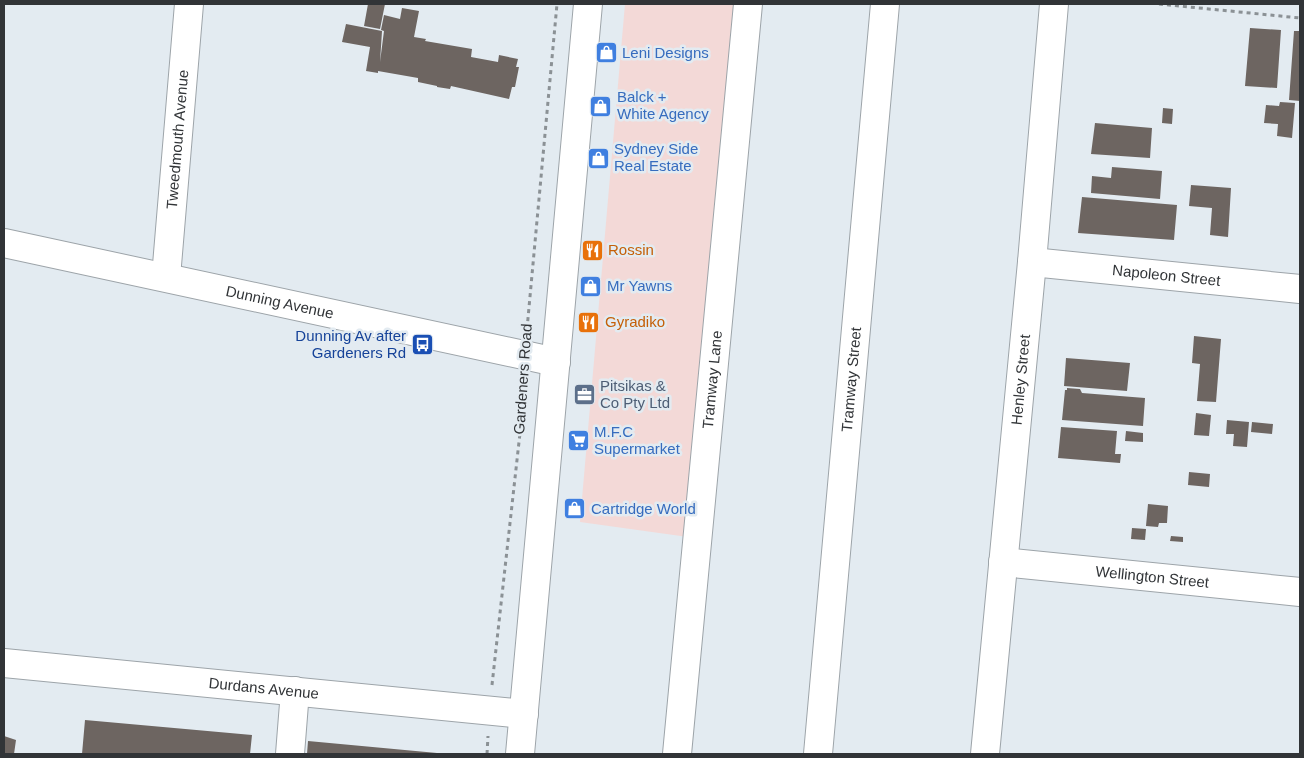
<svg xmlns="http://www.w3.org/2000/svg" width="1304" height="758" viewBox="0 0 1304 758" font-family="Helvetica,sans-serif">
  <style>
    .commercial { fill: #f3d9d7 }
    .building { fill: #6d6561 }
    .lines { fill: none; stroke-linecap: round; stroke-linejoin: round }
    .minor-casing { stroke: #9da4a9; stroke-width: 30 }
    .major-casing { stroke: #9da4a9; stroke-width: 30 }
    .path { stroke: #8b9195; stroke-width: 3; stroke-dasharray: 4 4; stroke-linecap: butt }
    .minor { stroke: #fff; stroke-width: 28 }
    .major { stroke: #fff; stroke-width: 28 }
    .labels { text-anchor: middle; stroke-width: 5; stroke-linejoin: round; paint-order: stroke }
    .shop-label { font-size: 15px; fill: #366cbe; stroke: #e3ebf1; text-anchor: start }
    .street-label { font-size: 15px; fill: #313437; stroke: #e3ebf1 }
    .food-label { font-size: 15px; fill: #c56008; stroke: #e3ebf1; text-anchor: start }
    .transit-label { font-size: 15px; fill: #164399; stroke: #e3ebf1; text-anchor: end }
    .service-label { font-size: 15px; fill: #4e5e75; stroke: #e3ebf1; text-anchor: start }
  </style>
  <rect width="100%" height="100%" fill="#e3ebf1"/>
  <path class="commercial" d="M625 4H737L688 537 580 522Z"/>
  <path class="building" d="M368 4H385L380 29 364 26Z
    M402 8 419 11 414 37 426 39 425 41 472 49 471 57 498 62 499 55 518 59 516 67H519L515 87H512L509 99 451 86 450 89 437 87V86L418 82V78L378 71V73L366 71 370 47 342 42 346 24 382 31 380 62 384 31 381 30 384 15 400 19Z
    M1250 28 1281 30 1277 88 1245 86Z
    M1294 31H1300V101L1289 100Z
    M1280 102 1295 103 1292 138 1277 136 1278 124 1264 123 1266 105 1279 106Z
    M1163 108 1173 109 1172 124 1162 123Z
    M1095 123 1152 128 1150 158 1091 154Z
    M1112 167 1162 171 1160 199 1091 193 1092 176 1111 178Z
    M1191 185 1231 188 1228 237 1210 235 1212 208 1189 206Z
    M1082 197 1177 205 1174 240 1078 233Z
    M1194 336 1221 339 1216 402 1197 401 1200 364 1192 363Z
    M1066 358 1130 363 1127 391 1064 386Z
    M1067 388 1080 389 1082 393 1145 398 1143 426 1062 420 1065 390H1067Z
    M1196 413 1211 415 1209 436 1194 435Z
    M1227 420 1249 422 1247 447 1233 446 1234 434H1226Z
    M1252 422 1273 424 1272 434 1251 432Z
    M1061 427 1117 431 1115 454H1121L1120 463 1058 458Z
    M1126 431 1143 433V442L1125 441Z
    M1189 472 1210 474 1209 487 1188 485Z
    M1148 504 1168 506 1167 523H1159L1158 527 1146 526Z
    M1132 528 1146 529 1145 540 1131 539Z
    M1171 536 1183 537V542L1170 541Z
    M85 720 252 735 250 754H82Z
    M4 736 16 740 14 754H4Z
    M308 741 437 753V754H307Z"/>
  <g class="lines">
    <defs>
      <g id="minor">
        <path id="s1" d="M4 243 556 362"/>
        <path id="s2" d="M1032 262 1300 289"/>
        <path id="s3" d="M166 277 189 4"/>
        <path id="s4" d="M1003 562 1300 592"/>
        <path id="s5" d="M4 663 524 714"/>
        <path d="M290 754 295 691"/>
        <path id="s6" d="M677 754 748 4"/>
        <path id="s7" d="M818 754 885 4"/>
        <path id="s8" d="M985 754 1032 262 1054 4"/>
      </g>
      <path id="major" d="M520 754 588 4"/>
    </defs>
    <use href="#minor" class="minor-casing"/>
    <use href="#major" class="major-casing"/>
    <path class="path" d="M1159 4 1300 18
      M527 329 557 4
      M492 685 521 424 522 380
      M487 754 488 736"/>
    <use href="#minor" class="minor"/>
    <use href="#major" class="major"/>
  </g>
  <defs>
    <symbol id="shop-square" viewBox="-11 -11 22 22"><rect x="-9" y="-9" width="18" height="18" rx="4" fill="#3f7fe0" stroke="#e3ebf1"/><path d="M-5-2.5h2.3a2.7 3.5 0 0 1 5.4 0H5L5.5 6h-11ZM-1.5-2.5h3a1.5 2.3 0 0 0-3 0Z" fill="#fff"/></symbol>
    <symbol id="restaurant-square" viewBox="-11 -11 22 22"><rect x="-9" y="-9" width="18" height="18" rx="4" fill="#e8710a" stroke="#e3ebf1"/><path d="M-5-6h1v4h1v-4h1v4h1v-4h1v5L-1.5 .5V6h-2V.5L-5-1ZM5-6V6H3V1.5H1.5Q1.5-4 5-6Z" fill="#fff"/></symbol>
    <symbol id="bus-square" viewBox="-11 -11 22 22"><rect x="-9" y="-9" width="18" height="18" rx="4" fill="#1a4fb4" stroke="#e3ebf1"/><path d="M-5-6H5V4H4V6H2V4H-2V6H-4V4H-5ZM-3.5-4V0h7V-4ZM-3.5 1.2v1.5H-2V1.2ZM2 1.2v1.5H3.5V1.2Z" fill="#fff"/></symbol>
    <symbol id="office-square" viewBox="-11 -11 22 22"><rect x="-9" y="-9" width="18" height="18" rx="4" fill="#5c6f8a" stroke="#e3ebf1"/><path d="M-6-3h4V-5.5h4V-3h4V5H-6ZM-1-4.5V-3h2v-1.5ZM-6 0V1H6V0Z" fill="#fff"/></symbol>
    <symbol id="supermarket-square" viewBox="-11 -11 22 22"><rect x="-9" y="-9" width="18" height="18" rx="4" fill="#3f7fe0" stroke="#e3ebf1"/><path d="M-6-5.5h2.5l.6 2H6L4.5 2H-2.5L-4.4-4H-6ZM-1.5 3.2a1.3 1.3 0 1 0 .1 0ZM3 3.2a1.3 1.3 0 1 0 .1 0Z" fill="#fff"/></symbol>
  </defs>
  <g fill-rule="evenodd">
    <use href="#shop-square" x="594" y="40" width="25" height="25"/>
    <use href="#shop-square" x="588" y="94" width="25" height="25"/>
    <use href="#shop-square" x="586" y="146" width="25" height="25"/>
    <use href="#restaurant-square" x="580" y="238" width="25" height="25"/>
    <use href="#shop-square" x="578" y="274" width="25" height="25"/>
    <use href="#restaurant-square" x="576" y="310" width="25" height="25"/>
    <use href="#bus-square" x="410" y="332" width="25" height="25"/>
    <use href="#office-square" x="572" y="382" width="25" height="25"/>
    <use href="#supermarket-square" x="566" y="428" width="25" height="25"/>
    <use href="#shop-square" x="562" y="496" width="25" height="25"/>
  </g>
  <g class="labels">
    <g class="shop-label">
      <text x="622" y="58">Leni Designs</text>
      <text x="617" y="102">Balck +<tspan x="617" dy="17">White Agency</tspan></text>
      <text x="614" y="154">Sydney Side<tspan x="614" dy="17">Real Estate</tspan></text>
      <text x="607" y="291">Mr Yawns</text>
      <text x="594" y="437">M.F.C<tspan x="594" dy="17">Supermarket</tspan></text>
      <text x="591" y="514">Cartridge World</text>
    </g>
    <g class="street-label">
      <text dy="5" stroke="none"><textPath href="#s3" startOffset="138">Tweedmouth Avenue</textPath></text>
      <text dy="5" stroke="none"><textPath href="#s2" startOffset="135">Napoleon Street</textPath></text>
      <text dy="5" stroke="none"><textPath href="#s1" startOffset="282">Dunning Avenue</textPath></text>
      <text transform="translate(523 379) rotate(-86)" y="5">Gardeners Road</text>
      <text dy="5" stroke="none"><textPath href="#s6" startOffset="376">Tramway Lane</textPath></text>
      <text dy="5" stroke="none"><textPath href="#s7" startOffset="376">Tramway Street</textPath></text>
      <text dy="5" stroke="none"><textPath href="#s8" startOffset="376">Henley Street</textPath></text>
      <text dy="5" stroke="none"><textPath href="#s4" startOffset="150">Wellington Street</textPath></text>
      <text dy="5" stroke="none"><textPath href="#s5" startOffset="261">Durdans Avenue</textPath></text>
    </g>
    <g class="food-label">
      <text x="608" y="255">Rossin</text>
      <text x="605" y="327">Gyradiko</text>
    </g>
    <g class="transit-label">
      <text x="406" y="341">Dunning Av after<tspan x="406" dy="17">Gardeners Rd</tspan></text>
    </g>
    <g class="service-label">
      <text x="600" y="391">Pitsikas &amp;<tspan x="600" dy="17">Co Pty Ltd</tspan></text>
    </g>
  </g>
  <rect width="1304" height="758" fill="none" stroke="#313437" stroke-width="10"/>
</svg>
